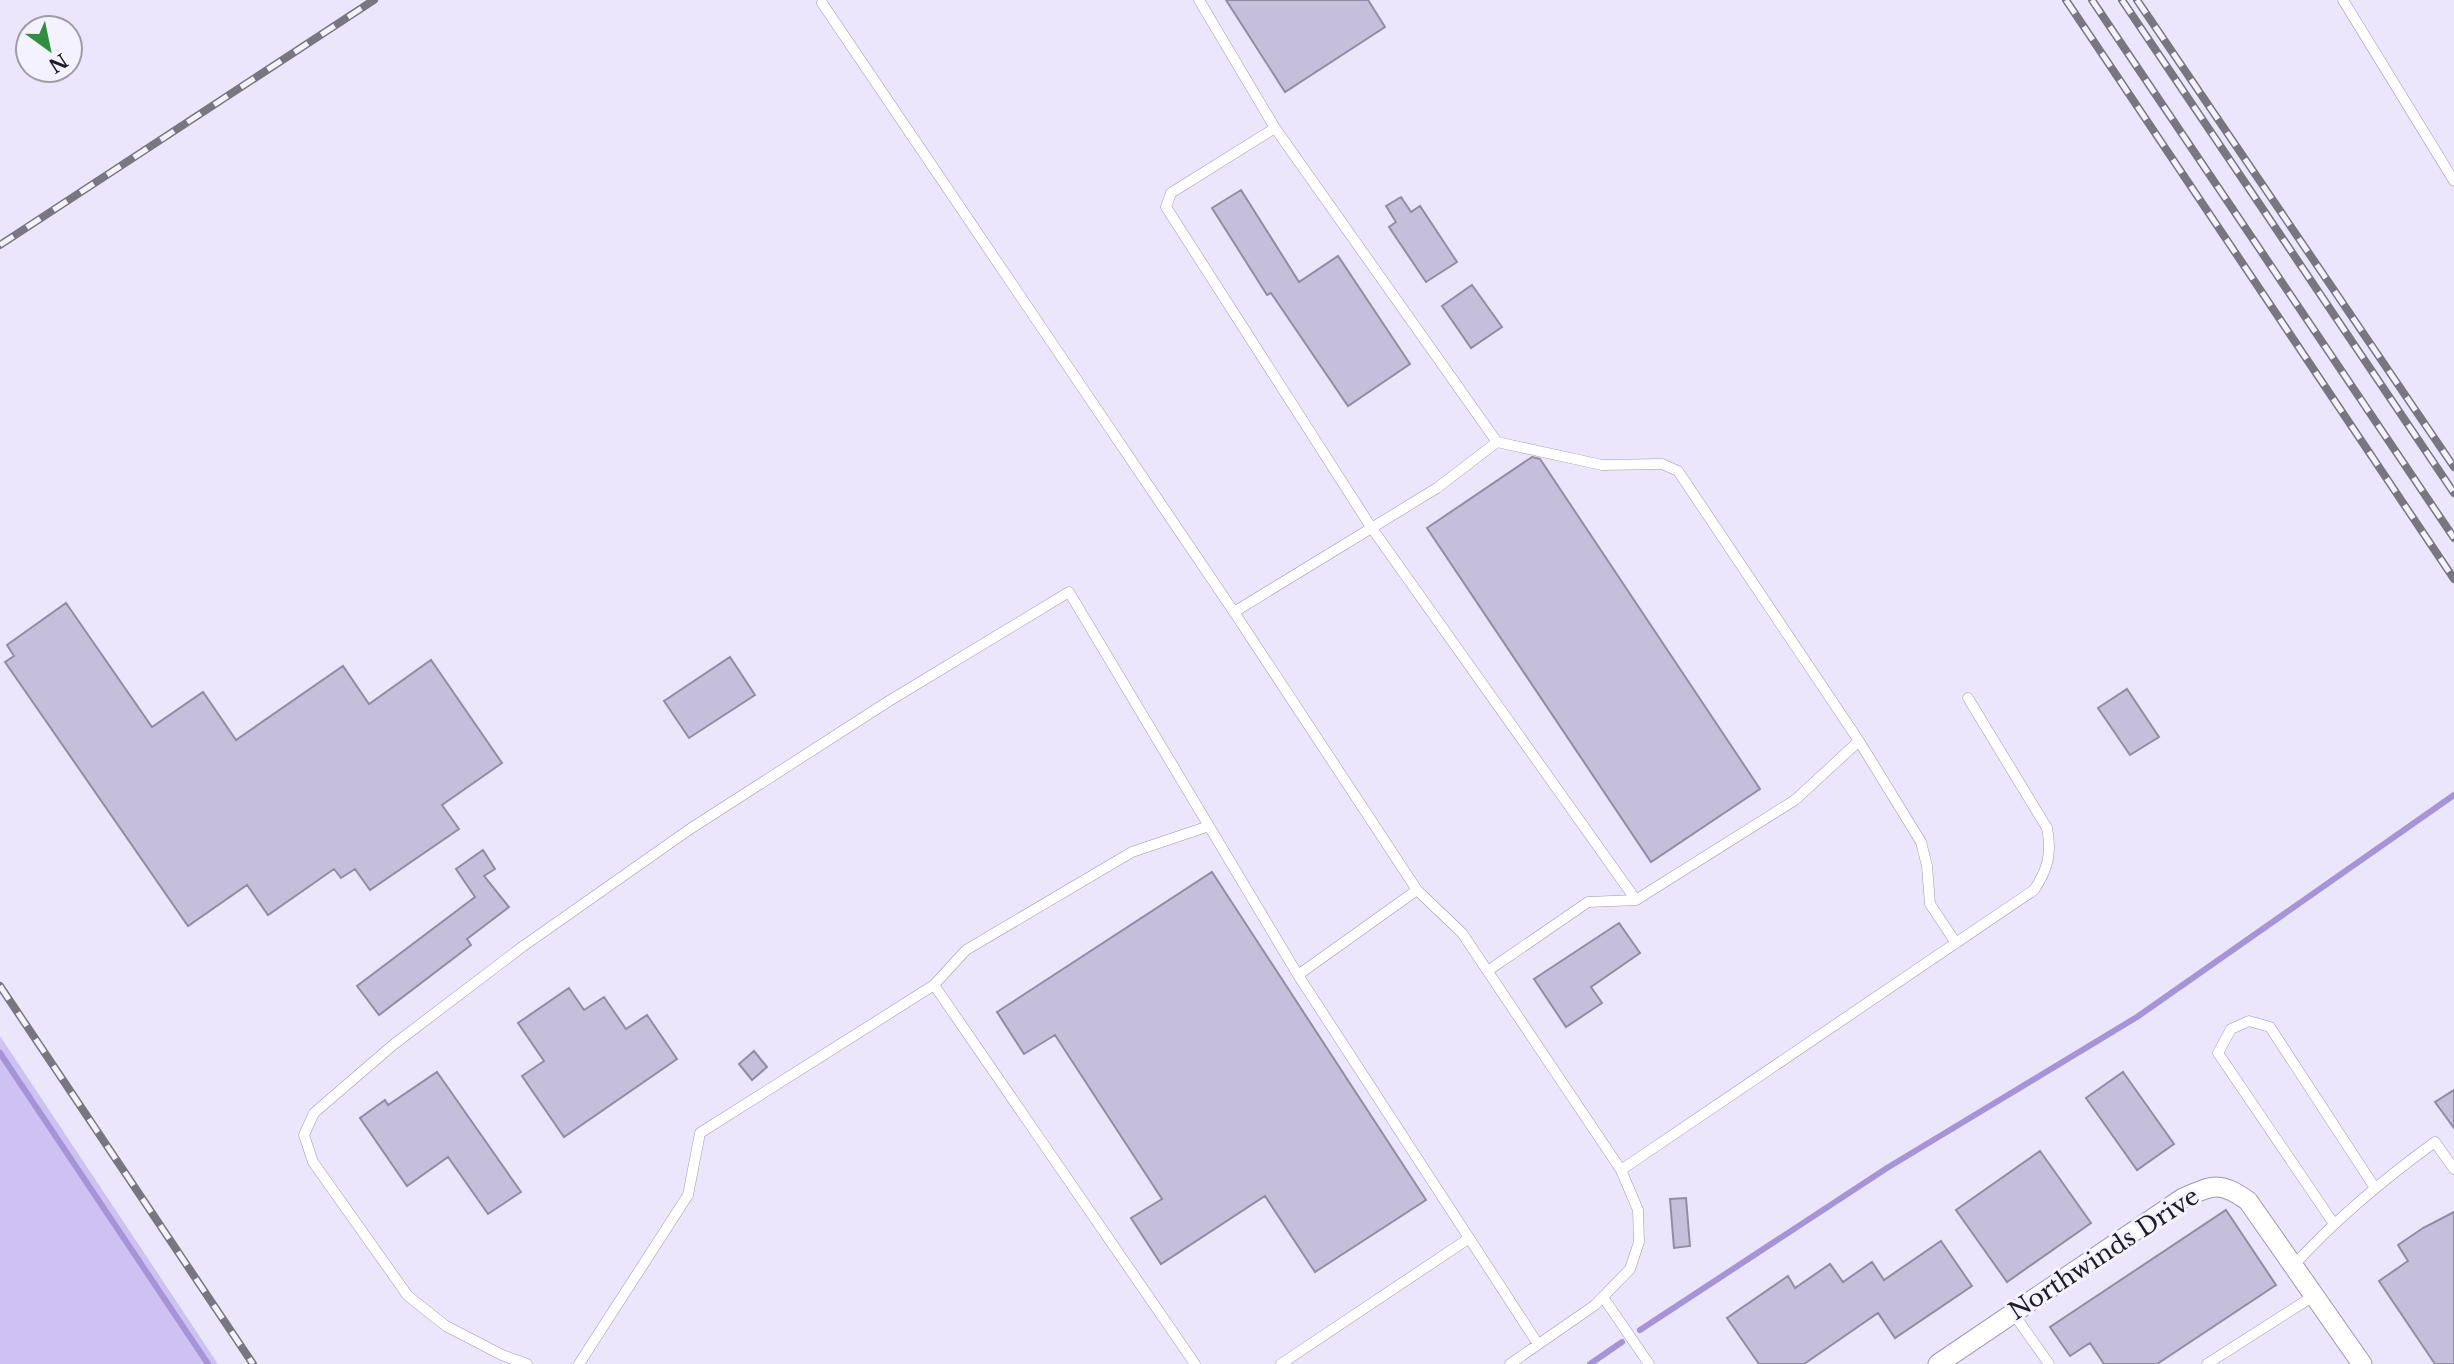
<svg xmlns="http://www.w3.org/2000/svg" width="2454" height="1364" viewBox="0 0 2454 1364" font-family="'Libre Baskerville',serif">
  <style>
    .built { fill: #ebe6fc; fill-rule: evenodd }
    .green { fill: #cdc2f2 }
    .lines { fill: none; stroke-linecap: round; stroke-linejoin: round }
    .stream { stroke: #a694d6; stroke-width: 6 }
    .building { fill: #c6bfdb; stroke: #928ca6; stroke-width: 2 }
    .lane-casing { stroke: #9f98b3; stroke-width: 11 }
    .street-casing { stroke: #9f98b3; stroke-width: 21 }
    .lane { stroke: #fff; stroke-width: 10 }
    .street { stroke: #fff; stroke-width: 19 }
    .rail-casing { stroke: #787681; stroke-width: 8 }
    .rail { stroke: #f4f2fe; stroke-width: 5; stroke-dasharray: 16; stroke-linecap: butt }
    .labels { text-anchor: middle; stroke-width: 6; stroke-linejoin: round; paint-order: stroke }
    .street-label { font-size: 24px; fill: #1f1c26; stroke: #f4f2fe }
  </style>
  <rect width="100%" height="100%" fill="#f4f2fe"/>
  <path class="built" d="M0 0H2454V1364H218L0 1036ZM28 28H70V70H28Z"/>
  <path class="green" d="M0 1036 218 1364H0Z"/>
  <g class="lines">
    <path class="stream" d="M0 1053 208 1364
      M1640 1330 1887 1168 2137 1017 2454 795
      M1590 1364 1622 1342"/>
  </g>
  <path class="building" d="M1226 0H1368L1385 27 1285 92Z
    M1241 190 1299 282 1338 256 1410 364 1348 406 1271 293 1267 295 1212 208Z
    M1401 197 1411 212 1420 206 1457 262 1426 282 1389 227 1396 222 1386 206Z
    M1472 285 1502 327 1471 348 1442 306Z
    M1532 457 1540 459 1760 789 1651 862 1427 528Z
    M66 603 152 727 203 692 236 740 343 666 369 704 431 660 502 763 442 805 459 829 370 890 355 869 341 878 334 869 268 915 247 885 188 926 5 662 14 656 7 645Z
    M730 657 755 695 689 738 664 701Z
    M2127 689 2159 737 2130 755 2098 708Z
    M483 850 495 869 484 876 509 907 467 939 471 945 379 1015 357 986 475 897 456 869Z
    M1212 872 1426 1200 1315 1272 1265 1196 1161 1264 1131 1218 1162 1199 1055 1035 1024 1054 997 1012Z
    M1619 923 1640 953 1591 987 1602 1003 1566 1027 1534 979Z
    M569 988 584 1010 604 997 626 1029 647 1015 677 1059 564 1137 522 1076 544 1061 518 1023Z
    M754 1051 767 1067 752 1080 739 1064Z
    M437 1072 521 1192 488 1214 448 1157 407 1186 360 1118 385 1100 388 1105Z
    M2123 1072 2174 1144 2137 1170 2086 1098Z
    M2454 1090V1128L2435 1102Z
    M2040 1151 2091 1223 2007 1282 1956 1210Z
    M1686 1198 1690 1246 1674 1248 1670 1199Z
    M2226 1210 2276 1285 2157 1364H2104L2090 1343 2070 1356 2050 1327Z
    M2454 1212V1364H2435L2379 1281 2408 1261 2398 1245 2423 1228Z
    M1941 1241 1972 1286 1895 1338 1878 1313 1804 1364H1759L1727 1318 1788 1276 1795 1288 1830 1264 1843 1282 1872 1262 1884 1280Z"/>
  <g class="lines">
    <defs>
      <path id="lane" d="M1199 0 1275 128 1497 442 1602 465 1662 464 1678 471 1859 741 1795 800 1636 900 1588 902 1489 970
        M2343 0 2454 181
        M822 3 1234 612 1417 890 1462 933 1621 1170 1638 1210 1639 1242 1630 1269 1595 1305 1510 1364
        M1275 128 1171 193 1166 207 1371 527 1636 900
        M1234 612 1437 488 1497 442
        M1859 741 1921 842 1927 866 1930 904 1956 943
        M1298 975 1417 890
        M934 985 966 950 1132 852 1209 826
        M1621 1170 2034 890C2048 869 2052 853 2047 828L1968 698
        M2334 1224 2218 1053 2231 1029 2249 1021 2270 1027 2375 1188
        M2294 1265C2336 1219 2384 1179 2435 1142L2454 1169
        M1603 1297 1649 1364
        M2013 1313 2049 1364
        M527 1364 502 1355 446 1326 408 1296 313 1162 304 1135 314 1113 393 1045 522 947 690 829 889 701 1069 592 1298 975 1538 1344
        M579 1364 688 1195 700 1133 934 985 1195 1364
        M1281 1364 1468 1239
        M2207 1364 2315 1295"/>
      <path id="street" d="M1938 1364 2183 1198C2213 1185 2220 1181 2248 1201L2362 1364"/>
    </defs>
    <use href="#lane" class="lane-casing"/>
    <use href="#street" class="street-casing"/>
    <use href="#lane" class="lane"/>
    <use href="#street" class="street"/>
    <defs>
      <path id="rail" d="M2066 0 2454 579
        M2092 0 2454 538
        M2122 0 2454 493
        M2137 0 2454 467
        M0 245 374 0
        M0 986 253 1364"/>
    </defs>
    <use href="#rail" class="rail-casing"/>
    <use href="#rail" class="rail"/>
  </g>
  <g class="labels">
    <g class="street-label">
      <text transform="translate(2104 1254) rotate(-33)" y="8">Northwinds Drive</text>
    </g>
  </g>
  <g transform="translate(49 49) rotate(147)"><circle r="33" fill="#f4f2fe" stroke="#9f9ca8" stroke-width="2"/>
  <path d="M0-5L12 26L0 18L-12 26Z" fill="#318e40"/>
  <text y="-10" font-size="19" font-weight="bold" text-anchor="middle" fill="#1f1c26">N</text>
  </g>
</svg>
